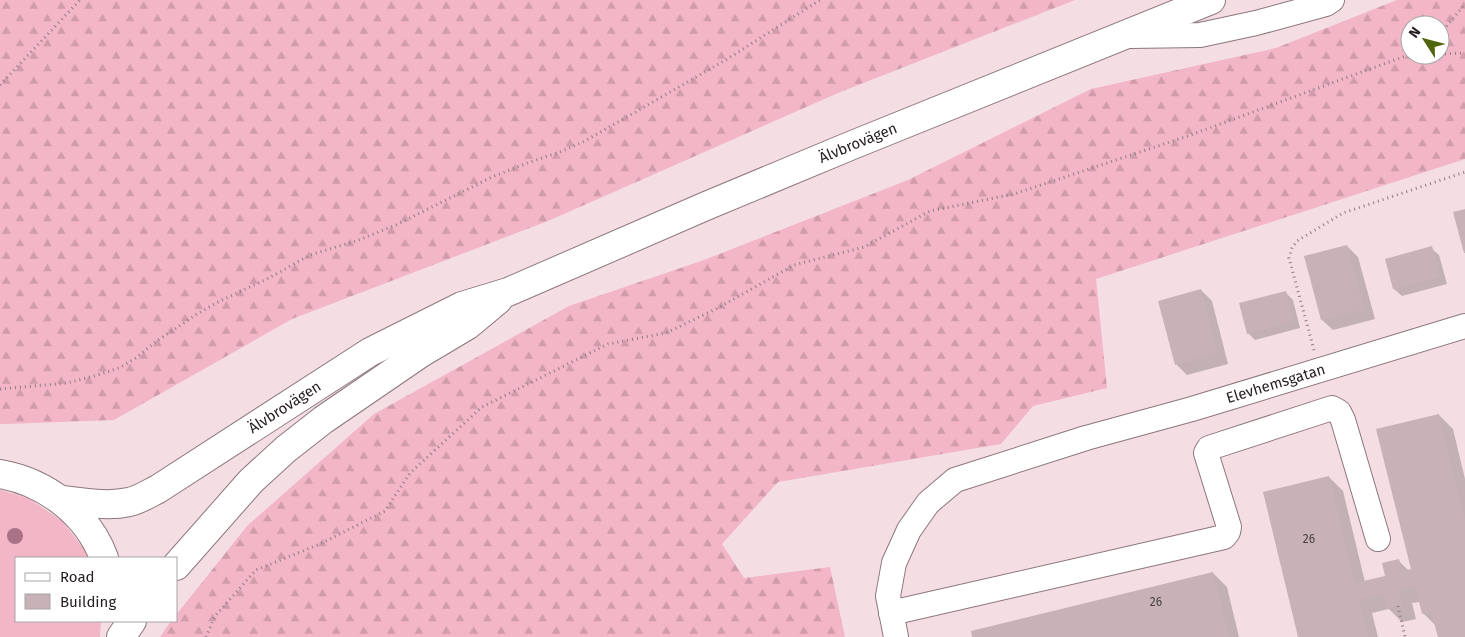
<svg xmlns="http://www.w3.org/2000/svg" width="1465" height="637" viewBox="0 0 1465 637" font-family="'Fira Sans',sans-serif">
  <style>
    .grass { fill: #f3b6c7 }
    .forest { fill: url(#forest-firs); fill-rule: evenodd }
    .shadow { fill: #0003 }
    .building { fill: #c8b2b8 }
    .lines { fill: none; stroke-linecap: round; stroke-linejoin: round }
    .minor-casing { stroke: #8c777d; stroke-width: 26 }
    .major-casing { stroke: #8c777d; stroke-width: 30 }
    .path { stroke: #8d7e82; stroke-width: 3; stroke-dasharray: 1 4; stroke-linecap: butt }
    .minor { stroke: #fff; stroke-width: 24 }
    .major { stroke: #fff; stroke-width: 28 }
    .tree { fill: #a97287 }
    .labels { text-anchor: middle; stroke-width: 4.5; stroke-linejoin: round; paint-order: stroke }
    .number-label { font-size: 12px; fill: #4d4244 }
    .street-label { font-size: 15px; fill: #241c1e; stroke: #fff }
  </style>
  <defs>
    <pattern id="forest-firs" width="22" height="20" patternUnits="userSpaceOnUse" patternTransform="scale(1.25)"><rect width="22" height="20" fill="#f3b6c7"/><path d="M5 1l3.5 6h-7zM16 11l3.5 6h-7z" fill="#d09caa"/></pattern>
  </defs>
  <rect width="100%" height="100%" fill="#f4dde3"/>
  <path class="grass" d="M0 490 28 498 62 521 88 554 89 558H16V621H101L100 637H0Z"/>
  <path class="forest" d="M0 0H1075L838 93 548 221 292 319 114 420 6 424H0Z
    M1397 0H1465V159L1096 279 1107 388 1033 406 1001 444 778 482 722 544 744 578 830 567 845 637H160L171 621H176V615L247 526 374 414 569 306 704 260 908 180 1091 89 1276 48ZM1410 25H1440V55H1410Z"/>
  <path class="shadow" d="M1347 246 1358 257 1375 319 1333 330 1322 320Z
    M1431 248 1439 255 1447 284 1402 296 1394 289 1387 260Z
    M1201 290 1212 301 1228 364 1187 375 1176 364Z
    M1285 292 1293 300 1300 328 1255 340 1248 333Z
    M1439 415 1453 429 1465 479V637H1439L1437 627 1423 613 1420 602 1412 603 1416 619 1412 620 1402 622 1389 609 1372 613 1378 637H1299L1329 477 1343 491 1365 582 1387 577 1398 560 1409 571 1412 570Z
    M1213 573 1227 587 1239 637H974Z"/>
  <path class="building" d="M1465 209V253H1464L1453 212Z
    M1347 245 1364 309 1321 320 1304 256Z
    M1432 246 1440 277 1393 289 1385 259Z
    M1201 289 1218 353 1175 365 1158 301Z
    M1286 291 1294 321 1247 334 1239 303Z
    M1439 414 1465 520V637H1438L1431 612 1422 614 1415 586 1399 590 1403 605 1398 606 1387 609 1383 594 1359 600 1368 637H1298L1263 492 1329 476 1355 583 1385 576 1382 563 1399 559 1402 571 1411 569 1376 429Z
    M1213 572 1229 637H972L971 631Z"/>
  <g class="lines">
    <defs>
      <g id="minor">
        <path d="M1129 36 1200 35 1256 23 1326 4 1332 0"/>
        <path d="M891 613 1224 537 1228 532 1229 527 1206 453 1209 448 1332 408 1339 412 1343 420 1378 539"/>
        <path id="s1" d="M896 637 888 596 894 563 909 530 928 503 955 480 1086 438 1192 409 1465 326"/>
      </g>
      <g id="major">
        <path d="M0 474C46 482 88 514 104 558"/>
        <path id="s2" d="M61 500C82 502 107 507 129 502 139 500 148 494 158 489L370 352 462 306 508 292 706 206 850 146 1211 0"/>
        <path d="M176 566 251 481 286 449 323 420 421 353 468 325 498 300"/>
        <path d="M121 637 132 621"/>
      </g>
    </defs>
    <use href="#minor" class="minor-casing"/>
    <use href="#major" class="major-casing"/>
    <path class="path" d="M1440 34 1465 4
      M1440 54 1465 53
      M0 85 80 0
      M1314 350 1289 258 1292 248 1297 241 1343 213 1465 172
      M0 389 67 383 94 376 119 368 136 358 154 343 197 314 220 301 269 278 310 255 356 241 396 225 492 177 530 162 560 152 585 141 724 61 820 0
      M1398 606 1405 637
      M206 637 215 616 256 570 320 544 385 511 410 473 482 407 608 344 666 333 718 308 794 265 864 247 930 211 1014 194 1185 137 1408 55H1417"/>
    <use href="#minor" class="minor"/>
    <use href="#major" class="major"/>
  </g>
  <circle class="tree" cx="15" cy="536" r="8"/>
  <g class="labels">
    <g class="number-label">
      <text x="1309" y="543">26</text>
      <text x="1156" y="606">26</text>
    </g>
    <g class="street-label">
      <text dy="5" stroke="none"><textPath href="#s2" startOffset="884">Älvbrovägen</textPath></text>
      <text dy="5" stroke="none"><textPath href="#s1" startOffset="515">Elevhemsgatan</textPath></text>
      <text dy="5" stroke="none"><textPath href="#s2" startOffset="251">Älvbrovägen</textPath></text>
    </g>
  </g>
  <rect x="15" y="557" width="162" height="65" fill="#ffffff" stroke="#a7a4a5"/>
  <rect x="25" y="573" width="25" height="8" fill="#ffffff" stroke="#a7a4a5"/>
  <text x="60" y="582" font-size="15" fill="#241c1e">Road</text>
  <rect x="25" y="594" width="25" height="15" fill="#c8b2b8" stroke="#a7a4a5"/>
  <text x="60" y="607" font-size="15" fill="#241c1e">Building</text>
  <g transform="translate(1425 40) rotate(306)"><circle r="24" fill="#ffffff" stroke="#a7a4a5"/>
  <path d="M0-4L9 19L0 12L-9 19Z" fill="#50640d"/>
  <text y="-8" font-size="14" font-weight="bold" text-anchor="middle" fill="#241c1e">N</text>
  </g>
</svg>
